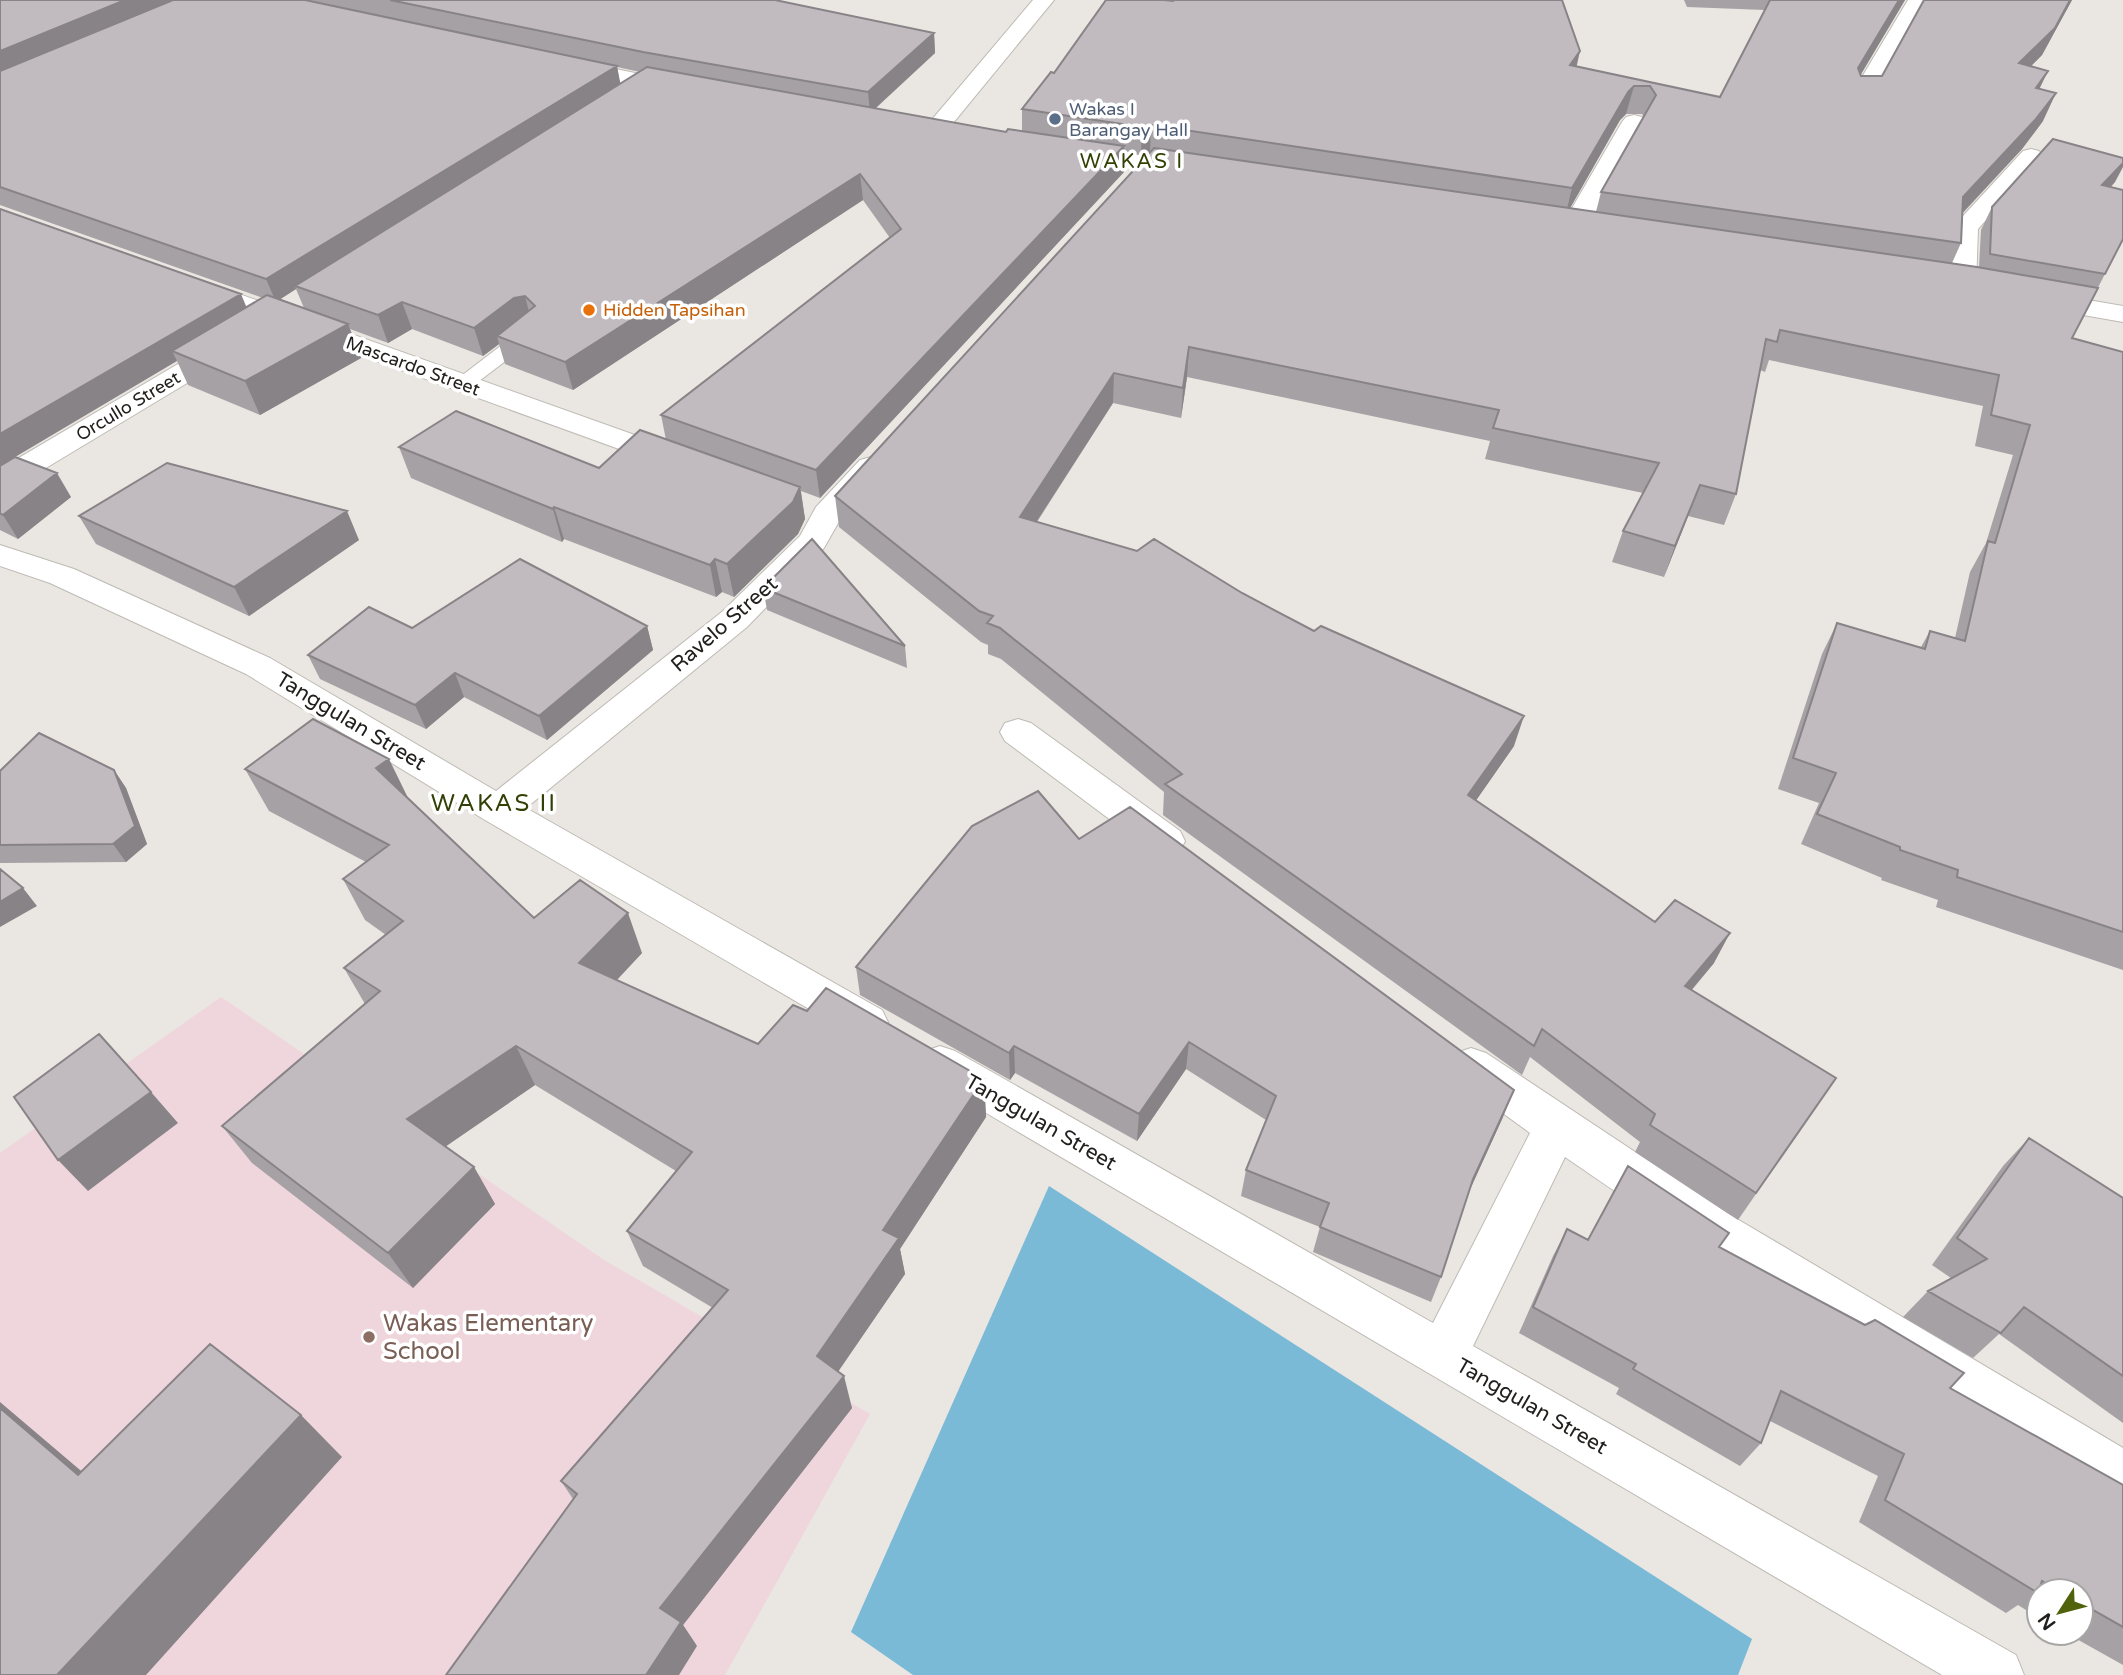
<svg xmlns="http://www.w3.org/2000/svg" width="2123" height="1675" viewBox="0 0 2123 1675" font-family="'Varela Round',sans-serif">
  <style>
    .education { fill: #efd5dc }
    .water { fill: #7abad7 }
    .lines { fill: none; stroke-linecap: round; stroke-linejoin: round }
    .lane-casing { stroke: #bebab4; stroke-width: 2 }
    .street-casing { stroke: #bebab4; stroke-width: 2 }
    .lane { fill: #fff; fill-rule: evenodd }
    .street { fill: #fff; fill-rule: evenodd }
    .wall { fill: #a6a1a4; fill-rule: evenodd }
    .shaded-wall { fill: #878386 }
    .building { fill: #c1bbbf; stroke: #878386; stroke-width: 2 }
    .service-dot { fill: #5c6f8a; stroke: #fff; stroke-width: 2.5 }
    .food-dot { fill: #e8710a; stroke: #fff; stroke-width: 2.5 }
    .education-dot { fill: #8d6e63; stroke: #fff; stroke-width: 2.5 }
    .labels { text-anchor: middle; stroke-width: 7; stroke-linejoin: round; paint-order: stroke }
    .far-service-label { font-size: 18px; fill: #4e5e75; stroke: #fff; text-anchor: start }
    .far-food-label { font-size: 18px; fill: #c56008; stroke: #fff; text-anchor: start }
    .far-street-label { font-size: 18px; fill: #22201e; stroke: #fff }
    .far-quarter-label { font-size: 21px; letter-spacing: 2px; fill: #334005; stroke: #fff }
    .street-label { font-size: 21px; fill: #22201e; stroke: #fff }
    .quarter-label { font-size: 24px; letter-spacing: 2px; fill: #334005; stroke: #fff }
    .near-education-label { font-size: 24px; fill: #785e54; stroke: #fff; text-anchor: start }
  </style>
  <rect width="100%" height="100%" fill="#eae6e1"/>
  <path class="education" d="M221 997 604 1260 870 1414 725 1675H0V1153Z"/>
  <path class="water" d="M1049 1186 1752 1639 1738 1675H913L851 1632Z"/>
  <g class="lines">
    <defs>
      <path id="lane" d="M531 326 541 332 538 336 470 388H456L453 384 456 380 524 328Z"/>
      <path id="street" d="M1033 0H1054L940 139H924L920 134 924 129Z
        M1908 0H1928L1869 102H1853L1850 97Z
        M567 59 679 82 690 89 679 96 559 71 556 66 559 61Z
        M1634 115 1642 117 1646 122 1587 227 1583 232H1565L1561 227 1622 122 1626 117Z
        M1074 146 1194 163 1203 165 1206 170 1203 175 1194 177 1066 158 1062 153 1066 148Z
        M2031 149 2039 151 2043 156 1978 229 1976 286 1972 292H1954L1950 286 1952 228 2023 151Z
        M197 279 688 454 692 460 688 466 677 469 666 466 188 293 184 287 188 281Z
        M2036 291 2123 306V322L2026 305 2023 299 2026 293Z
        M227 339 237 341 241 347 237 353 11 489 0 491V469L217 341Z
        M871 457 882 460 886 466 841 518 824 548 747 627 526 808 882 1010 888 1022 882 1034 867 1040 852 1034 485 820 246 674 50 583 0 566V545L74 569 270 658 496 791 723 611 800 536 816 507 860 460Z
        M1018 719 1031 723 1180 831 1185 841 1180 851 1166 856 1152 851 1005 741 1000 732 1005 723Z
        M940 1046 955 1051 1433 1323 1530 1133 1456 1079 1449 1066 1456 1053 1471 1048 1486 1053 1727 1213 2123 1448V1503L2105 1495C1922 1387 1740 1278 1565 1157L1473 1346 2016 1655 2024 1675H1942L925 1077 918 1064 925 1051Z"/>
    </defs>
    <use href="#lane" class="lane-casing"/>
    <use href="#street" class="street-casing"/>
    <use href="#lane" class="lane"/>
    <use href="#street" class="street"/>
  </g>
  <path class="wall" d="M0 0H775L934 33 935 53 875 109 1006 132 1022 131V109L1577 67 1720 97 1765 10 1687 7 1684 0H1905L1861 74V76H1882L1924 0H2072L2042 55 2031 66 2039 89 2043 121 2022 149 1963 213 1961 243 1952 263 1979 267 1981 230 1992 207 2115 182 2111 187 2123 239 2072 338 2123 352V970L1936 907 1938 900 1881 880 1882 878 1801 844 1819 803 1778 789 1822 654 1837 623 1921 647 1930 631 1955 638 1970 572 1986 543 2013 455 1975 446 1983 406 1769 360 1765 372 1760 370 1736 494 1724 525 1688 516 1664 577 1612 562 1623 531 1643 493 1485 459 1490 441 1187 377 1181 418 1113 403 1037 522 1242 593 1514 746 1476 800 1714 963 1692 990 1836 1078 1738 1220 1635 1152 1640 1142 1530 1057 1522 1075 1163 815 1164 792 1001 659 988 654V645L981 642 839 527 835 496 1150 154 1141 155 1124 153V172L820 498 801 491 805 519 798 534 734 597 722 592 716 597 564 539 562 542 411 478 399 447 599 468 666 440 661 415 890 238 863 200 573 390 505 364 499 344 483 356 412 329 388 343 350 329 361 358 260 415 188 385 177 361 0 209 246 307 263 298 0 205ZM617 67 640 72 620 84ZM1626 114H1642L1644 117 1601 192 1596 212 1570 208 1620 120ZM296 289 304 308 280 299Z
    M0 466 71 497 18 539 0 530Z
    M79 516 359 540 249 616 96 544Z
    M763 588 905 646 907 668 767 610Z
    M647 626 653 650 547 740 464 697 426 729 320 679 308 655 412 628Z
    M245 769 409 800 534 918 642 953 617 980 758 1044 807 1011 984 1079 986 1117 900 1249 905 1274 838 1372 852 1408 683 1625 697 1646 573 1499 561 1481 713 1308 643 1266 627 1231 676 1171 535 1085 445 1147 474 1167 495 1204 413 1288 252 1163 222 1126 365 1004 344 968 386 935 365 920 343 879 366 862 269 811Z
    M114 770 126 788 147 844 126 862 0 863V771Z
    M1079 839 1503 1117 1470 1189 1441 1277 1431 1302 1313 1252 1320 1227 1241 1196 1246 1170 1266 1120 1186 1069 1137 1141 1015 1073 1010 1080 860 995 856 967Z
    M2029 1138 2123 1198V1423L1999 1334 1973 1358 1903 1317 1928 1291 1951 1278 1932 1265 2003 1166Z
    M1567 1229 1588 1240 1719 1247 1950 1388 2123 1485V1665L2066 1633H2081V1591H2039V1618L2018 1605 2006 1613 1859 1522 1878 1476 1770 1421 1761 1443 1740 1466 1616 1394 1619 1388 1519 1333 1553 1256Z"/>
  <path class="shaded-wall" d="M125 0H182L0 76V51Z
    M1899 0H1905L1848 96 1858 68Z
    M2070 0H2072L2042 55 2006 91 2019 63Z
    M934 33 935 53 870 113 868 92Z
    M1580 51 1574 78 1570 65Z
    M617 66 621 87 295 286 296 289 276 302 266 279Z
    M2048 71 2035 98 2036 88Z
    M1634 86 1626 114 1620 120 1565 217 1572 188 1628 92Z
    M2056 93 2043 121 2022 149 1950 226 1963 197Z
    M1151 125 1150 154 1141 155 1142 127Z
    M1124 146V172L820 498 816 470Z
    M2123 163V167L2115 182 2090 208 2102 185Z
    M860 174 863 200 573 390 565 362Z
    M241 294 251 318 172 351 177 361 0 466V434Z
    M525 296 532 324 497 336 499 344 483 356 474 328 514 298Z
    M402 302 412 329 388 343 378 315Z
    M348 324 361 358 260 415 245 381Z
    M1189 347 1187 377 1181 418 1183 388Z
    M1114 373 1113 403 1020 547V517Z
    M57 473 71 497 18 539 3 515Z
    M1700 485 1688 516 1664 577 1675 546Z
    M800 487 805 519 798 534 734 597 727 564Z
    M554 507 564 539 562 542 553 509Z
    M347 511 359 540 249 616 234 587Z
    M715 559 722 592 716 597 710 565Z
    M647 626 653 650 547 740 539 716Z
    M455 673 464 697 426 729 415 705Z
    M1524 716 1514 746 1459 825 1468 795Z
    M389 759 409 800 376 768Z
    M114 770 126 788 147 844 126 862 113 844Z
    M23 888 37 906 0 927V902Z
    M628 913 642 953 595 1003 579 963Z
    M1730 933 1714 963 1670 1015 1685 986Z
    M1189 1042 1186 1069 1137 1141 1139 1114Z
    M516 1046 535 1085 430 1157 407 1119Z
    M1014 1046 1015 1073 1010 1080 1009 1053Z
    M984 1079 986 1117 900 1249 905 1274 826 1389 817 1356 883 1230Z
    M1514 1090 1503 1117 1463 1205 1473 1179Z
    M151 1092 178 1123 88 1191 58 1160Z
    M474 1167 495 1204 413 1288 388 1253Z
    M844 1376 852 1408 683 1625 697 1646 679 1675H646L660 1608Z
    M0 1402 133 1515 78 1475 0 1408Z
    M301 1415 342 1457 146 1675H57Z"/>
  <path class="building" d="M0 0H125L0 51Z
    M173 0H305L617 66 266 279 0 187V71Z
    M390 0H775L934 33 868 92 643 52Z
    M1106 0H1164L1173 1V0H1562L1580 51 1570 65 1720 97 1770 0H1899L1858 68 1861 76H1882L1924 0H2070L2055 28 2019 63 2048 71 2036 88 2056 93 2035 120 1963 197 1961 243 1601 192 1656 95 1650 86H1634L1628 92 1572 188 1151 125 1142 127 1022 109 1051 72 1054 73Z
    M647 67 1006 132 1008 129 1124 146 816 470 661 415 901 229 860 174 565 362 497 336 535 306 525 296 514 298 474 328 402 302 378 315 295 286Z
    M2053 139 2123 158V163L2102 185 2123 190V239L2105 274 1990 254 1992 207Z
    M1154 148 1977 267 2098 288 2072 338 2123 352V932L1957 877 1958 870 1900 850V847L1817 814 1836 773 1793 758 1837 623 1925 649 1930 631 1965 641 1988 541 1995 543 2030 425 1991 415 1999 375 1780 330 1777 342 1766 339 1736 494 1700 485 1675 546 1623 531 1659 463 1493 428 1499 410 1189 347 1183 388 1114 373 1020 517 1137 551 1154 539 1242 593 1314 631 1321 626 1524 716 1468 795 1655 922 1675 900 1730 933 1685 986 1836 1078 1756 1193 1650 1125 1655 1114 1542 1029 1534 1046 1165 784 1182 774 1000 628 987 623 993 616 979 611 835 496Z
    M0 209 241 294 0 434Z
    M267 295 348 324 245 381 172 351Z
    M456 411 599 468 640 430 800 487 793 502 727 564 715 559 710 565 554 507 553 509 399 447Z
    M15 457 57 473 3 515 0 513V466Z
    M167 463 347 511 234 587 79 516Z
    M812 539 905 646 763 588Z
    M520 559 647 626 539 716 455 673 415 705 308 655 369 607 412 628Z
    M313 719 389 759 376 768 534 918 580 880 628 913 579 963 758 1044 793 1005 807 1011 826 988 984 1079 883 1230 899 1238 817 1356 844 1376 660 1608 681 1622 646 1675H446L577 1494 561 1481 728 1290 627 1231 692 1152 516 1046 407 1119 474 1167 388 1253 222 1126 380 991 344 968 403 921 343 879 389 845 245 769Z
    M39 733 114 770 135 826 113 844 0 845V771Z
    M1038 791 1079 839 1130 807 1514 1090 1473 1179 1441 1277 1320 1227 1329 1203 1246 1170 1276 1096 1189 1042 1139 1114 1014 1046 1009 1053 856 967 972 826Z
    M0 869 23 888 0 902Z
    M99 1034 151 1092 58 1160 14 1097Z
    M2029 1138 2123 1198V1376L2024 1307 2001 1333 1928 1291 1987 1259 1957 1238Z
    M1628 1166 1729 1233 1719 1247 1865 1325 1875 1320 1964 1373 1950 1388 2123 1485V1627L2081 1603V1591H2059L2042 1581 2038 1593 1885 1500 1904 1454 1781 1391 1761 1443 1633 1369 1636 1364 1533 1307 1567 1229 1588 1240Z
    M210 1344 301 1415 57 1675H0V1408L78 1475Z"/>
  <circle class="service-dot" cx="1055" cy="119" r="7"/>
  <circle class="food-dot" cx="589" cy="310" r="7"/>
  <circle class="education-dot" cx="369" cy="1337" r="7"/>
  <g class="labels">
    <g class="far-service-label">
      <text x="1069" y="115">Wakas I<tspan x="1069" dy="21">Barangay Hall</tspan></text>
    </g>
    <g class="far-food-label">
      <text x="603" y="316">Hidden Tapsihan</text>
    </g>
    <g class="far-street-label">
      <text transform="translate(413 366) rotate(20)" y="6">Mascardo Street</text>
      <text transform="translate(128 406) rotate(-31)" y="6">Orcullo Street</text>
    </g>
    <g class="far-quarter-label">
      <text x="1132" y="168">WAKAS I</text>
    </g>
    <g class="street-label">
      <text transform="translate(724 624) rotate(-41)" y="7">Ravelo Street</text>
      <text transform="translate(351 721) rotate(31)" y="7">Tanggulan Street</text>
      <text transform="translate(1041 1122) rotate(30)" y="7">Tanggulan Street</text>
      <text transform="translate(1532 1406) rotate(30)" y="7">Tanggulan Street</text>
    </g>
    <g class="quarter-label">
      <text x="494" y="811">WAKAS II</text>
    </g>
    <g class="near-education-label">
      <text x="383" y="1331">Wakas Elementary<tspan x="383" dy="28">School</tspan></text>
    </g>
  </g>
  <g transform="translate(2060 1612) rotate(234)"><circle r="33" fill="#ffffff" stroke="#a7a6a5" stroke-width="2"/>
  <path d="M0-5L12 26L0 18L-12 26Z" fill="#50620b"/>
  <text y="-10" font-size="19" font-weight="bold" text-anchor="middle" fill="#22201e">N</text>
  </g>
</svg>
